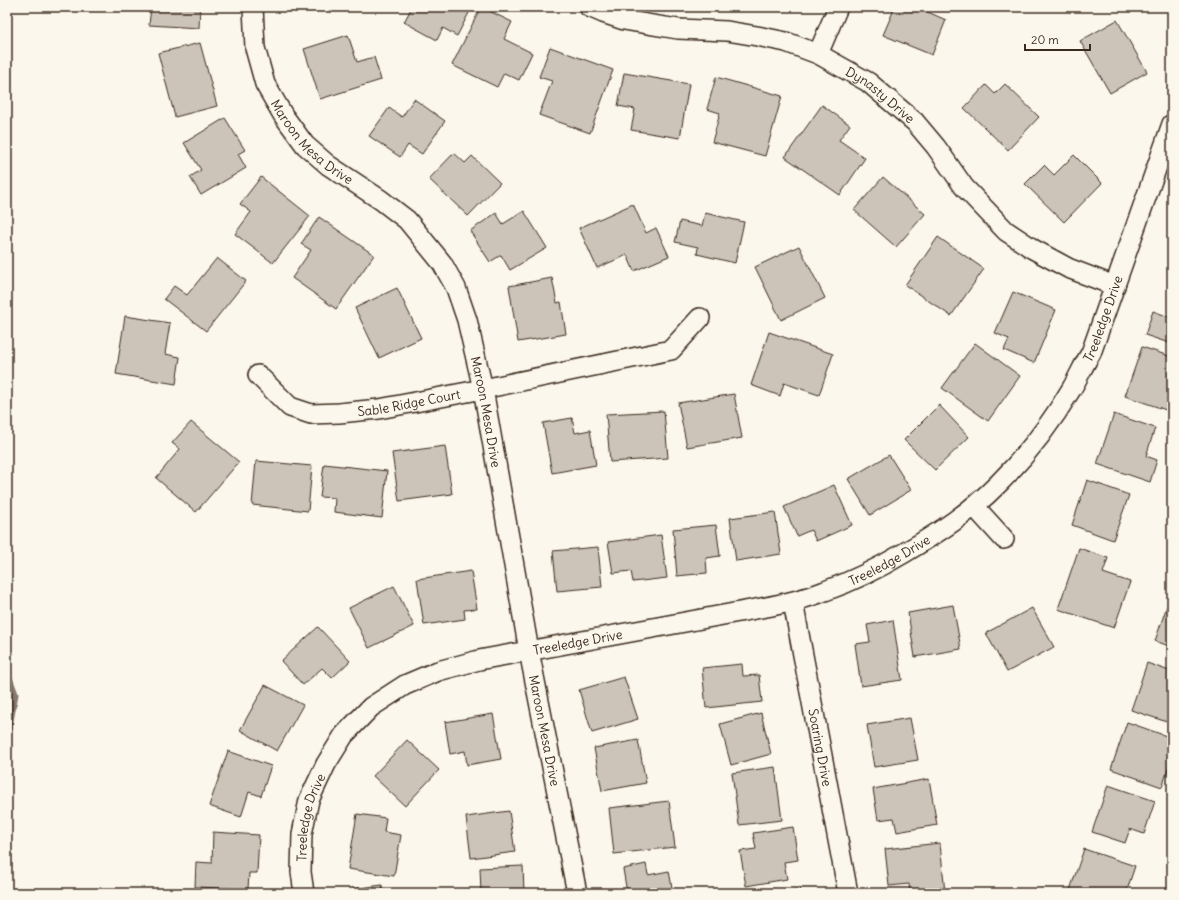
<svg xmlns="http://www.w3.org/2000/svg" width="1179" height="900" viewBox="0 0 1179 900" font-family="Delius,sans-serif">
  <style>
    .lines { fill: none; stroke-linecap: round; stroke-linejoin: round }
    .stream { stroke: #85796d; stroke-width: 7 }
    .building { fill: #ccc4b9; stroke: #3b2a1e }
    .minor-casing { stroke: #3b2a1e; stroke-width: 22 }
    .minor { stroke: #fbf7ec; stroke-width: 19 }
    .labels { text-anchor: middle; stroke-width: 3; stroke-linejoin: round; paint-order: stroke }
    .street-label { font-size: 13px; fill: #3b2a1e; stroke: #fbf7ec }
  </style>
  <rect width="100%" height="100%" fill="#fbf7ec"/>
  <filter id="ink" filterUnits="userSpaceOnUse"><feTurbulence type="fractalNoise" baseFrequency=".025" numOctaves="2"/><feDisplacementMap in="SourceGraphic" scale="8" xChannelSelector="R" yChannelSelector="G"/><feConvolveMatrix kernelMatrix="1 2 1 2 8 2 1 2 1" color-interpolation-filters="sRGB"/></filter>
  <g filter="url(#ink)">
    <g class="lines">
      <path class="stream" d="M7 673 15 694 7 737"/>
    </g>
    <path class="building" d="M151 7H200L199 28 149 25Z
      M412 7H472L457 36 443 28 437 40 404 22Z
      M481 7 512 22 504 39 532 53 519 80 504 73 497 87 452 65Z
      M895 7H922L921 9 946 20 932 55 883 35Z
      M1117 20 1147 72 1110 93 1080 41Z
      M348 35 357 62 374 57 381 80 320 99 304 49Z
      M200 43 217 106 175 117 158 53Z
      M550 47 613 70 590 133 539 115 552 81 539 77Z
      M624 73 689 84 680 138 631 130 635 109 618 106Z
      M716 77 782 96 765 156 712 142 720 113 707 109Z
      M1005 84 1039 117 1008 150 964 108 986 85 995 94Z
      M414 99 445 121 422 154 408 145 400 157 369 136 389 108 402 117Z
      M822 105 850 125 839 140 865 158 840 195 785 157Z
      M225 118 245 150 238 154 246 168 201 195 190 177 201 170 184 143Z
      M454 153 465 163 472 156 500 183 468 216 429 179Z
      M1074 155 1102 183 1064 222 1025 184 1044 165 1054 175Z
      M261 177 310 216 273 263 235 234 251 212 240 204Z
      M883 177 925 214 896 247 854 210Z
      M633 204 646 233 656 228 669 256 634 271 627 255 597 268 579 228Z
      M524 211 547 248 510 270 501 255 490 262 470 231 496 213 503 224Z
      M705 213 744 222 735 263 697 254 698 247 675 242 680 221 702 226Z
      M319 217 374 255 336 309 292 278 311 250 301 244Z
      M938 237 984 269 951 316 905 285Z
      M799 246 825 298 781 320 755 267Z
      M217 258 246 281 206 331 164 299 174 286 187 295Z
      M552 278 557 303 561 302 566 334 518 342 509 286Z
      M397 288 421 338 379 358 355 308Z
      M1013 292 1056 310 1034 363 1004 350 1009 339 995 333Z
      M1153 311 1172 318V344L1145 335Z
      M125 316 170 323 165 354 180 357 176 384 116 374Z
      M769 332 833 354 819 395 784 383 780 396 751 385Z
      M975 343 1020 376 988 421 942 388Z
      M1142 347 1172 357V412L1125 396Z
      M734 394 742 438 687 447 678 403Z
      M939 405 969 437 935 470 904 440Z
      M664 411 668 458 610 462 606 414Z
      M1114 414 1155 428 1146 456 1157 460 1150 482 1097 464Z
      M572 418 575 433 590 430 596 465 552 473 543 423Z
      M191 422 239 462 196 512 156 478 180 449 172 443Z
      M445 446 452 494 399 501 392 453Z
      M889 455 911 490 870 515 848 479Z
      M256 461 312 466 308 511 252 505Z
      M324 464 387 471 382 518 334 512 335 498 320 497Z
      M1087 480 1129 495 1113 540 1072 525Z
      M834 485 852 525 816 541 811 530 797 536 784 507Z
      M775 512 781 554 736 561 730 518Z
      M716 525 720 556 706 558 707 573 677 576 673 529Z
      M661 535 667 578 633 582 631 571 613 573 608 542Z
      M598 547 602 587 557 591 553 551Z
      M1079 548 1108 558 1103 573 1130 582 1114 628 1058 609Z
      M471 571 477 609 464 610 465 619 424 625 417 579Z
      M394 586 414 626 369 648 349 608Z
      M1169 600 1172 601V647L1155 641Z
      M953 605 961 649 915 657 908 613Z
      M1032 608 1054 647 1007 672 986 633Z
      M893 620 902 680 861 686 855 644 870 642 867 625Z
      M318 627 350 661 332 678 322 668 303 685 281 661Z
      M1147 663 1172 672V707L1167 722 1131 710Z
      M742 664 743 676 759 675 762 702 706 708 702 668Z
      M624 677 638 719 592 733 579 690Z
      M265 685 303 705 277 751 240 730Z
      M761 713 771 754 731 765 720 724Z
      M493 714 501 759 467 765 465 751 450 754 445 722Z
      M910 718 918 760 874 767 867 725Z
      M1127 722 1172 738V758L1162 787 1111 769Z
      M407 740 439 770 405 806 373 776Z
      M638 740 646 783 602 791 594 748Z
      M228 751 271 766 261 796 249 792 241 817 209 806Z
      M775 767 782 820 739 825 732 773Z
      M929 779 937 825 897 832 894 818 878 820 873 789Z
      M1108 785 1155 801 1144 834 1130 829 1125 843 1092 832Z
      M669 801 675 847 614 854 609 808Z
      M509 811 515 852 471 858 466 817Z
      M357 814 386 818 384 832 401 835 394 876 348 869Z
      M793 827 798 860 784 862 787 879 746 886 740 851 756 849 753 833Z
      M213 832 259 835 257 873H249L248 889 195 887 196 862 212 863Z
      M940 843 945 893H910L909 884 889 886 885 849Z
      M1084 849 1135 866 1126 893H1114L1110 892 1109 893H1069Z
      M646 864 648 875 669 871 673 893H627L623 869Z
      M523 866 524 893H481L480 868Z
      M382 885 383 893H354L353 889Z
      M800 888 802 893H783Z"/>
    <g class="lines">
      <defs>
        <g id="minor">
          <path id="s1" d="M253 7 255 48 265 84 283 115 305 145 328 165 381 200 407 220 442 263 456 288 467 320 483 389 529 651 577 893"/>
          <path id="s2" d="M589 7 603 13 624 20 653 25 678 29 727 31 757 36 786 42 818 54 868 82 915 122 936 147 964 187 1006 231 1033 249 1068 268 1115 286"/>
          <path d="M818 54 838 7"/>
          <path id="s3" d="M258 375 290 407 311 414 339 413 379 409 483 389 671 350 700 318"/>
          <path d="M974 506 1004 539"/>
          <path id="s4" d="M793 602 848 893"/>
          <path id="s5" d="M304 893 301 872 302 834 309 800 326 764 344 735 371 707 405 685 438 671 479 660 761 608C783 604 805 599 825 591 853 581 879 568 904 553 938 533 971 512 999 483 1027 455 1052 422 1072 388 1079 376 1084 364 1091 353L1172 124"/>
        </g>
      </defs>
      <use href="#minor" class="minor-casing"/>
      <use href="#minor" class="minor"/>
    </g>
  </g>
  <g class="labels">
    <g class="street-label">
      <text dy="5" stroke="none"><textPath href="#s2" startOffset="310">Dynasty Drive</textPath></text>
      <text dy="5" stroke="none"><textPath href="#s1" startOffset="154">Maroon Mesa Drive</textPath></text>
      <text dy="5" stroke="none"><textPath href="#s5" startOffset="1081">Treeledge Drive</textPath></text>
      <text dy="5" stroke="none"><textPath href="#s3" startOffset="166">Sable Ridge Court</textPath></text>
      <text dy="5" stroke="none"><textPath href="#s1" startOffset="490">Maroon Mesa Drive</textPath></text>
      <text dy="5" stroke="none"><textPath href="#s5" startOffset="750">Treeledge Drive</textPath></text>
      <text dy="5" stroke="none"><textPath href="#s5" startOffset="426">Treeledge Drive</textPath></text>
      <text dy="5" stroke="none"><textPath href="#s1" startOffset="814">Maroon Mesa Drive</textPath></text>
      <text dy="5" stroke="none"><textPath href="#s4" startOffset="148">Soaring Drive</textPath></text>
      <text dy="5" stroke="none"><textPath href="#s5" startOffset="77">Treeledge Drive</textPath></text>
    </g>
  </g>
  <rect width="1179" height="900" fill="none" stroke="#fbf7ec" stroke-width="24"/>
  <rect x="12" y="12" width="1155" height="876" fill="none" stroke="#3b2a1e" stroke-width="1.5" filter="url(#ink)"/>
  <path d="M1025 44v6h65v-6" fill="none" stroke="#3b2a1e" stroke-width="2"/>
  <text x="1031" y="44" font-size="12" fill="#3b2a1e" stroke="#fbf7ec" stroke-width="3" paint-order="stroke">20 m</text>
</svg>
